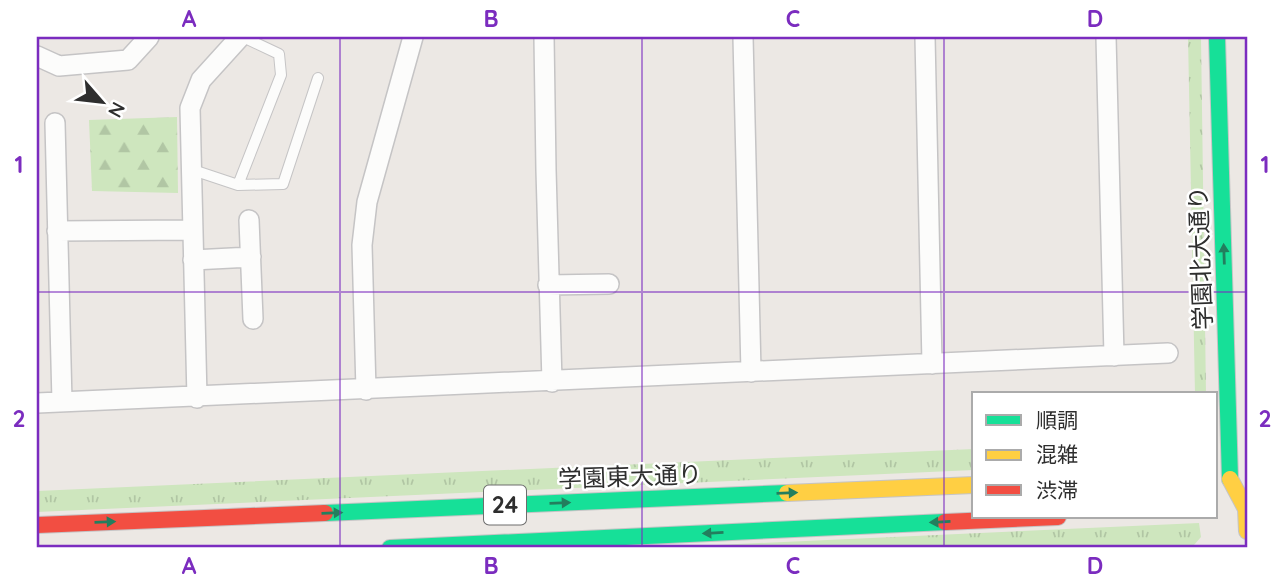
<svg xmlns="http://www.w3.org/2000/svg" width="1284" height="585" viewBox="0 0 1284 585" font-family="Quicksand,'Noto Sans JP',sans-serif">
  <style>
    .grass { fill: url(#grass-tufts) }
    .forest { fill: url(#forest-firs) }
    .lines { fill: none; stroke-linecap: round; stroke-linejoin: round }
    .lane-casing { stroke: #c5c4c5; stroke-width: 12 }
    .street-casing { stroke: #c5c4c5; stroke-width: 22 }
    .fast-casing { stroke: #c5c4c5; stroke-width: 18 }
    .slow-casing { stroke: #c5c4c5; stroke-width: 18 }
    .jam-casing { stroke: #c5c4c5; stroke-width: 18 }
    .lane { stroke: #fcfcfb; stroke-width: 10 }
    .street { stroke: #fcfcfb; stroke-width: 19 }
    .fast { stroke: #16e098; stroke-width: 16 }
    .slow { stroke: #ffcf43; stroke-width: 16 }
    .jam { stroke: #f24e42; stroke-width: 16 }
    .oneway { fill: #237e5e }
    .grid { fill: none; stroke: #7b2cbf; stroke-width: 2; stroke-opacity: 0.55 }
    .labels { text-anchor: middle; stroke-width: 5; stroke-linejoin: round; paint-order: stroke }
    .shield { fill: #fff; stroke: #6d6d6d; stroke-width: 2 }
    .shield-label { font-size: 23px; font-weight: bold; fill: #2e2e2e }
    .street-label { font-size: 24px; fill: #2e2e2e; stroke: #fff }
    .neatline { fill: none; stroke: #7b2cbf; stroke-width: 2.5 }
    .grid-label { font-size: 23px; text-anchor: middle; font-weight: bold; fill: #7b2cbf }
  </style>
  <defs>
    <pattern id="grass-tufts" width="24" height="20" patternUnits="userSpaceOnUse" patternTransform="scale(1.75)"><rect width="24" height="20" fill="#cee6be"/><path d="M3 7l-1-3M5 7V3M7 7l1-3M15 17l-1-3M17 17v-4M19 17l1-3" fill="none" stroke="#b1c6a4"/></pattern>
    <pattern id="forest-firs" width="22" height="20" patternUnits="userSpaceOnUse" patternTransform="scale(1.75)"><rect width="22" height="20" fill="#cee6be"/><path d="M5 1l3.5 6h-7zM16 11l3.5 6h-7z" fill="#b1c6a4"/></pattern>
  </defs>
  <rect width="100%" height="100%" fill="#ece8e4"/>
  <path class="grass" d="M1188 37H1201L1206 394H1195Z
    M974 449V470L37 512V491Z
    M1199 523 1201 537 1194 545 1116 548H651Z"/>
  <path class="forest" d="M177 117 178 193 92 191 89 120Z"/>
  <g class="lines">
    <defs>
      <path id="lane" d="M190 169 238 185 281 75 279 54 243 37
        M238 185 283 184 318 78"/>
      <path id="street" d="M544 37 546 170 552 382
        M743 37 751 372
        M925 37 932 364
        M1106 37 1114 356
        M37 56 59 66 128 60 149 37
        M55 123 62 402
        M249 220 253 319
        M57 231 192 230
        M193 260 251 257
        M548 285 609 284
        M366 390 362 245 367 202 413 37
        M197 398 190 108 201 80 240 37
        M37 403 1168 353"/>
      <path id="fast" d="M1217 37 1230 479
        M325 513 787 493
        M390 548 945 522"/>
      <path id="slow" d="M1230 479 1246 509 1247 531
        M787 493 974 485"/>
      <path id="jam" d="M945 522 1058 517
        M37 525 325 513"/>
    </defs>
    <use href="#lane" class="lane-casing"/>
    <use href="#street" class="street-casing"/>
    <use href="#fast" class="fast-casing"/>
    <use href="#slow" class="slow-casing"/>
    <use href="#jam" class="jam-casing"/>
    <use href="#lane" class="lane"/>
    <use href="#street" class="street"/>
    <use href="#fast" class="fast"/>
    <use href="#slow" class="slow"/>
    <use href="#jam" class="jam"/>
  </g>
  <defs><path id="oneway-solid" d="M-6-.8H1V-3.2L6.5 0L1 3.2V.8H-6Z" transform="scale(1.75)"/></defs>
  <g class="oneway">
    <use href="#oneway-solid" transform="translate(1224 254) rotate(-92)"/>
    <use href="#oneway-solid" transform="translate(787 493) rotate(-2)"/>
    <use href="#oneway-solid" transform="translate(560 503) rotate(-2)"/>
    <use href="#oneway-solid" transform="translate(332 513) rotate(-2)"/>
    <use href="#oneway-solid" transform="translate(105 522) rotate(-2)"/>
    <use href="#oneway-solid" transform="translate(940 522) rotate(177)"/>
    <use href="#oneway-solid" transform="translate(713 533) rotate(177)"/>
  </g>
  <path class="grid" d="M340 37V548M642 37V548M944 37V548M37 292H1247"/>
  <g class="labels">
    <rect class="shield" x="484" y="485.5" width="42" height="39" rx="5"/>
    <g class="shield-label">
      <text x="505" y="513">24</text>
    </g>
    <g class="street-label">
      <text transform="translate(1201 258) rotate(-92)" y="8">学園北大通り</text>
      <text transform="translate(630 477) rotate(-2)" y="8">学園東大通り</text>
    </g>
  </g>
  <rect width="1284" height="585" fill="none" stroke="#ffffff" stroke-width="77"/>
  <rect x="972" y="392" width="245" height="126" fill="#ffffff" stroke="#ababab" stroke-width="2"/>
  <rect x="986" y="415" width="35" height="10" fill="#16e098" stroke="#ababab" stroke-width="2"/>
  <text x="1036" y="428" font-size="21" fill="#2e2e2e">順調</text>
  <rect x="986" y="450" width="35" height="10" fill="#ffcf43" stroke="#ababab" stroke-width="2"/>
  <text x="1036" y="462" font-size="21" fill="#2e2e2e">混雑</text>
  <rect x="986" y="485" width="35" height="10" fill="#f24e42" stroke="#ababab" stroke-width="2"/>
  <text x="1036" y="498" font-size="21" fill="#2e2e2e">渋滞</text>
  <g transform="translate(102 102) rotate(118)" stroke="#ffffff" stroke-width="5" paint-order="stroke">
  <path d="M0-5L12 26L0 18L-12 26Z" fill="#2e2e2e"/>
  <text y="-10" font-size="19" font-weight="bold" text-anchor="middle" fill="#2e2e2e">N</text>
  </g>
  <rect x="38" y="38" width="1208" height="508" class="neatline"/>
  <g class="grid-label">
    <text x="189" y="27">A</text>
    <text x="491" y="27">B</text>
    <text x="793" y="27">C</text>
    <text x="1095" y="27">D</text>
    <text x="19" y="173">1</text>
    <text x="1265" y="173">1</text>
    <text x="19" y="427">2</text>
    <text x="1265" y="427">2</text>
    <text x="189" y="574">A</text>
    <text x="491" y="574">B</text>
    <text x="793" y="574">C</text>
    <text x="1095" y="574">D</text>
  </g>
</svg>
